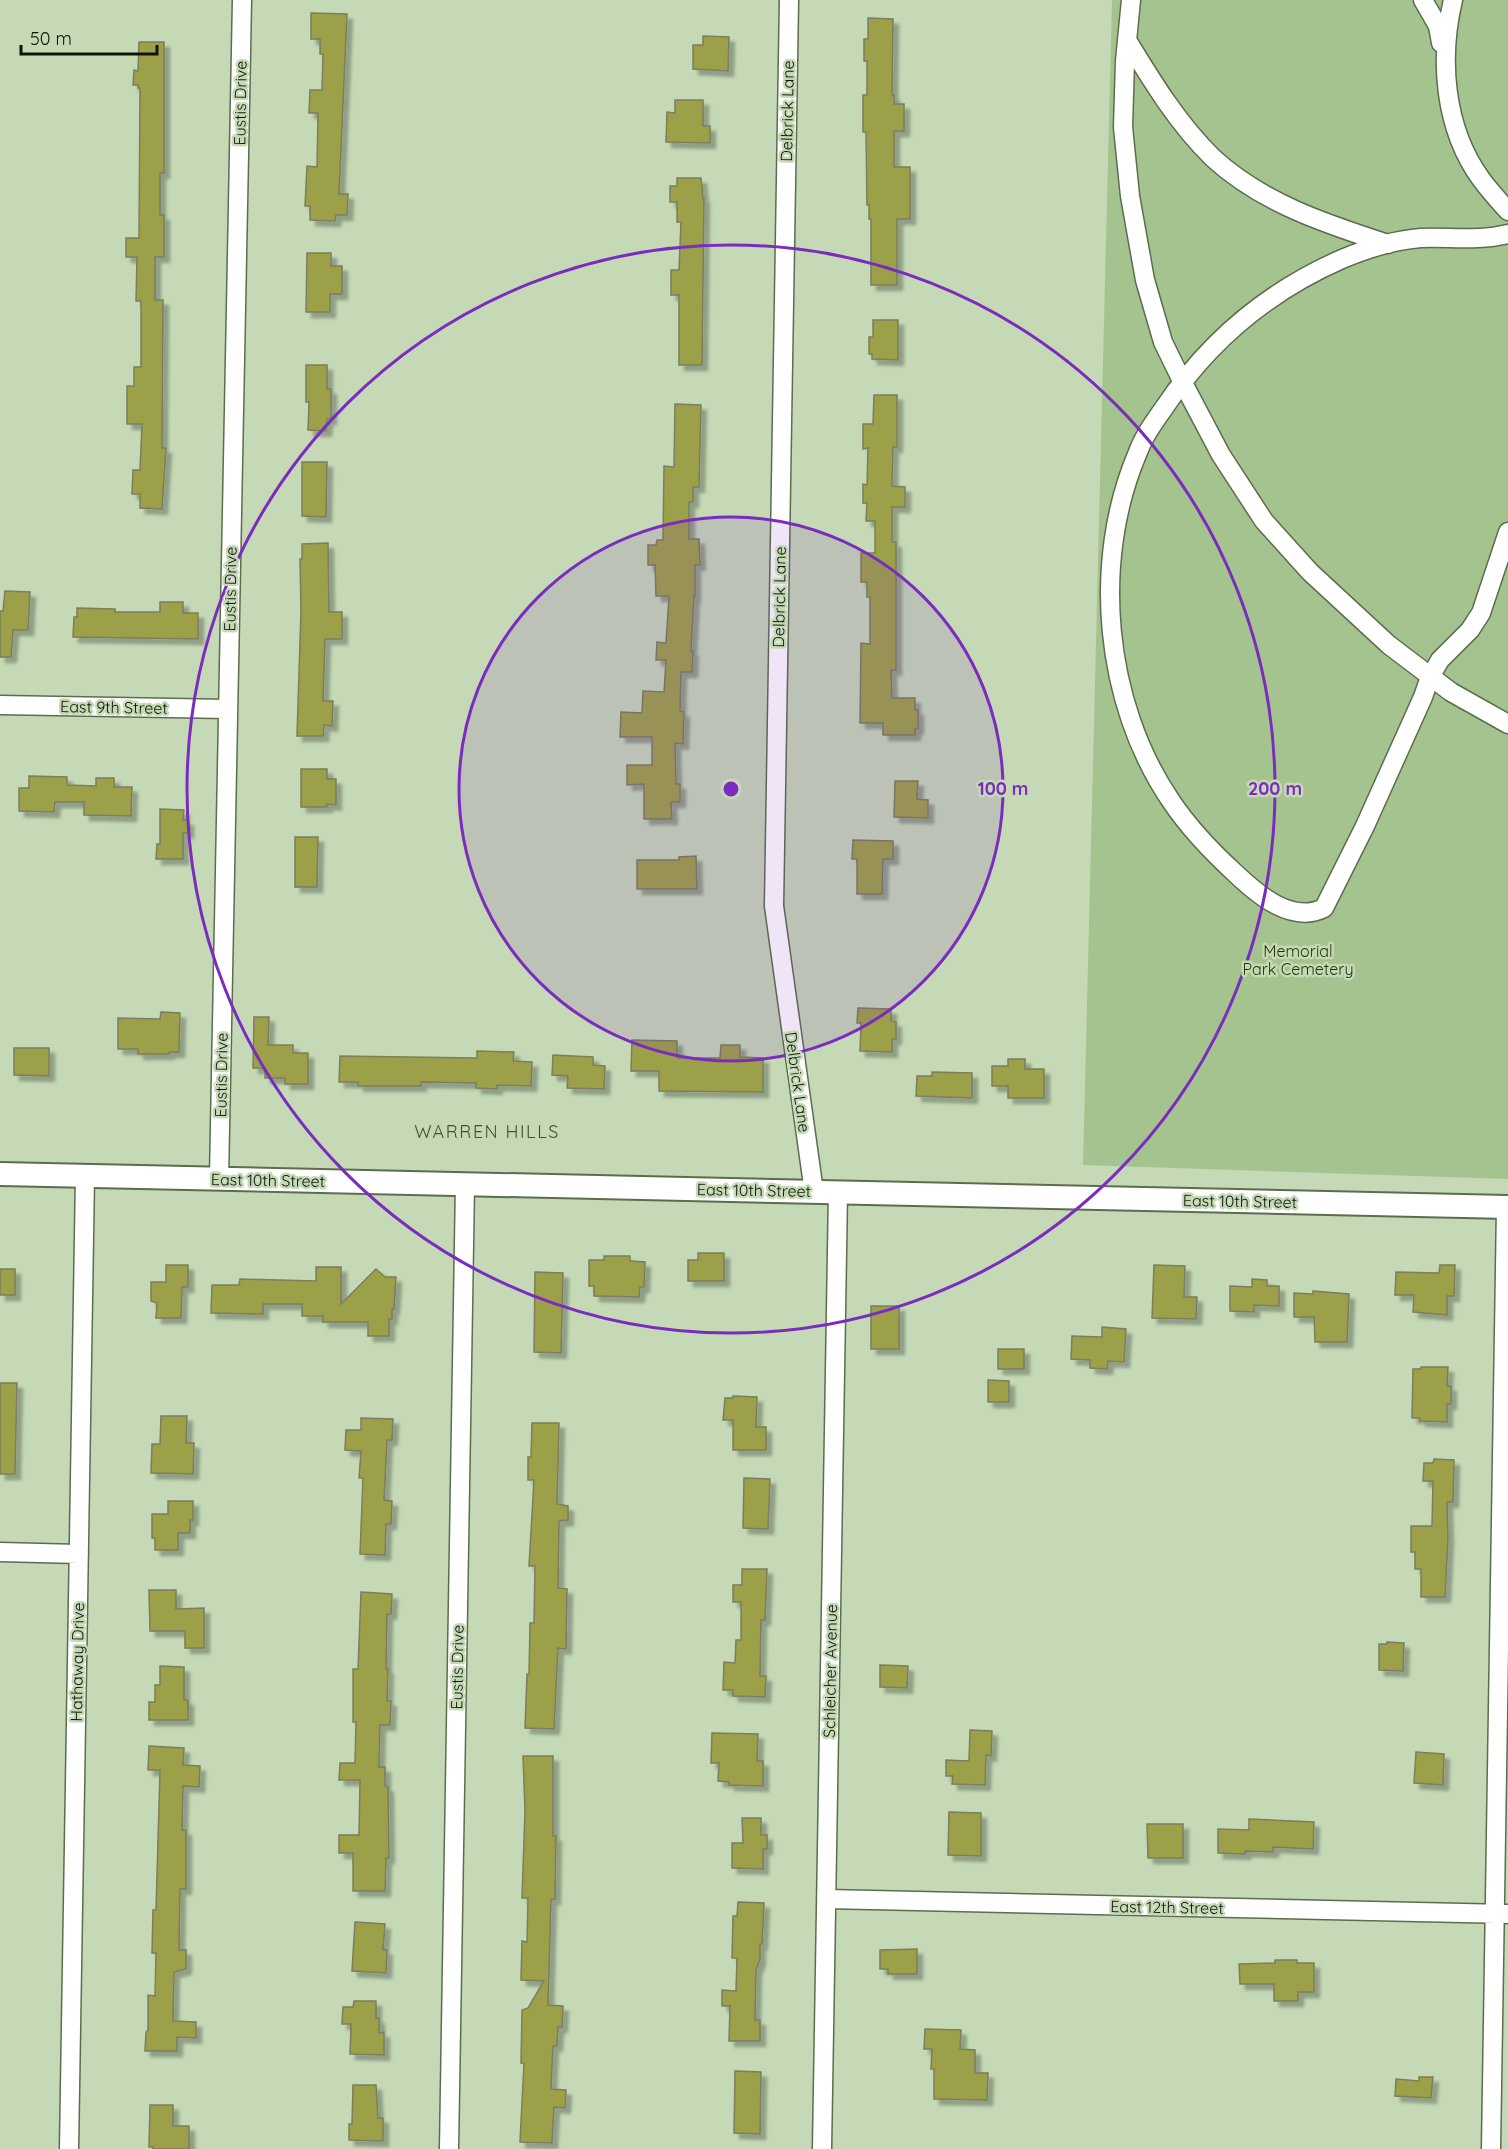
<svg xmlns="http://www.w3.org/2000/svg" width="1508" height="2149" viewBox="0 0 1508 2149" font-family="Quicksand,sans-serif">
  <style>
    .green { fill: #a5c38e }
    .building { fill: #9ca149; stroke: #7b7e5b; stroke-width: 1.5; filter: url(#shadow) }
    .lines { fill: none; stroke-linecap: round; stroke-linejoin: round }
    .minor-casing { stroke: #5c6d4e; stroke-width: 21 }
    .major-casing { stroke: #5c6d4e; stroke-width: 26 }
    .minor { stroke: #fff; stroke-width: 18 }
    .major { stroke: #fff; stroke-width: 22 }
    .ring { fill: none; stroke: #7b2cbf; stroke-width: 3 }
    .labels { text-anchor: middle; stroke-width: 5; stroke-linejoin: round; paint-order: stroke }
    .street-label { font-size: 16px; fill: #0e1508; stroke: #c5d9b6 }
    .park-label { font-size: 16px; fill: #1e3700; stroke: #c5d9b6 }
    .neighbourhood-label { font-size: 18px; letter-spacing: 1.5px; fill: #425335; stroke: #c5d9b6 }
    .centre { fill: #7b2cbf; stroke: #c5d9b6; stroke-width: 3 }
    .ring-label { font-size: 18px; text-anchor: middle; font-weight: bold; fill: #7b2cbf; stroke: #c5d9b6; stroke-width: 5; stroke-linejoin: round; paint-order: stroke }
  </style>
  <defs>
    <filter id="shadow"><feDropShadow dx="5.5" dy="5.5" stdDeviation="1.5" flood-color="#0004"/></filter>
  </defs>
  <rect width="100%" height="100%" fill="#c5d9b6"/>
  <path class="green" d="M1112 0H1508V1179L1083 1165Z"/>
  <path class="building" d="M311 13 347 14 339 194H348L347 215H336L335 221 310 220V206H305L307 166 317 167 318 113H309L310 90H322L323 54H320V39H311Z
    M868 18 893 19 892 95H894V104H904V131H894V167H910V219H897V285H871V219H869V205H867L866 132H863V95H867V61H864V39H868Z
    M703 36 729 37 728 71 693 69V45H703Z
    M139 42H164V173H160V215H164V257H155V300H163L162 448H166L162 509 140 508V494H132L133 470H140L142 424H127V386H134V367H141V301H136L137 257H126V238H139L140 88H138V85H133L134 70 138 71Z
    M675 100H703V126H710V143L666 142 667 112 675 113Z
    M677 178H701L703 198H704L702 365H679V295H671V270H679L681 222H677V202H670V186H677Z
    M307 253H331V266H342V294H330V312H306Z
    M873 320H898V360L872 359V354H869V337H873Z
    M306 365H327V389H331V419H327L326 431 308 430 309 402H306Z
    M874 395H897V447H893L892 486 905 487V507H892V542H896V670H891L892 698H915V710H918V729H915V735H883V723H860L861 643 870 644V597H867V582H861V553H875V521H866L867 503H863V484L867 485 868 448 863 449V424H873Z
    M675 404 701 405 699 487H693V502H689V539H699L700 565H695V596H694L691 651H693L692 672H681L680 711 684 712 683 744 675 743 676 784H680V802H671L672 819H644V784L627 785V765H652V737H620L621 712 642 713 643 691 664 692 666 660H656L657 642 666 643 669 596H656L655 565H648V545H656L657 540H663L664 466 674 467Z
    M302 462H327L326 517 302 516Z
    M328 543 329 612H342V639H325L323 701H333L332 726 324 725 323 736H297L301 611 300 559H302V544Z
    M5 591 30 592 28 630H13L11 657H0V611H3Z
    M160 602H183V613H198V639L73 637 74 617H77V608L115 609V612H160Z
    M301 769H327V779H336V805L327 804V807H301Z
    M29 776 67 777V785L96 786V778H114V787H132L131 816 84 815V802H55L54 812 19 811V788H29Z
    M895 781H918L917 799 928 800V818L894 817Z
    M160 809 184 810 183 820H188V833H183V859H156L157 844H160Z
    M295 837H318L317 887H295Z
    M853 840 893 841V859H883L882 894H857V859H852Z
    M696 856 697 889H637V860H679V857Z
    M858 1008 891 1009V1021L896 1022V1039H892V1052L860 1051 861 1023H857Z
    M161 1012 180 1013 179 1052H169V1054H138V1049H118V1018L160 1019Z
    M254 1017H269L268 1045H293V1053H308V1084H285V1078H265V1068H253Z
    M632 1040 677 1041V1058H720L721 1045H740V1057L763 1058V1092L659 1091V1071H631Z
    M14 1048H49V1076L14 1075Z
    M477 1051 514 1052 513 1061 532 1062 531 1086 497 1085V1089L476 1088V1083L421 1082V1086H358V1082H339L340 1056 477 1058Z
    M553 1055 593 1057V1065L605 1066 604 1089 567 1088 568 1076 552 1075Z
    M1008 1059H1025V1069H1044V1098H1008V1086H992V1066H1008Z
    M932 1072 972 1073V1098L916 1096 917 1076H932Z
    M698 1253H724V1281H688V1260H698Z
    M604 1256H630V1261L645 1262 644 1287H640L639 1297 594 1296V1286H589V1260H604Z
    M166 1265H188V1287H182L181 1318H156L157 1303 151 1301V1282H166Z
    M1154 1265 1185 1266 1184 1297H1197L1196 1319 1152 1318Z
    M1440 1265H1455L1454 1296H1447V1315L1413 1312 1414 1295H1395L1396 1272 1439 1273Z
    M316 1267H341V1304L376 1269 385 1277H396L394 1309H392V1319H389V1336H368V1322H323V1316H302V1304H263V1314L211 1313 212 1285H239L240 1279 316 1281Z
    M0 1269H15V1295H0Z
    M535 1272 563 1273 561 1353 534 1352Z
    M1252 1279 1267 1280V1286H1279V1306L1254 1305V1312L1230 1311V1286L1252 1287Z
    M1313 1291 1349 1294 1347 1342H1315L1314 1317H1294V1293L1313 1294Z
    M871 1306H899V1349H871Z
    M1102 1327 1126 1329 1124 1362 1108 1361 1107 1369 1090 1368V1360L1071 1359 1072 1336 1102 1337Z
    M998 1349H1024V1369H998Z
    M1421 1367H1448L1447 1386H1451V1404H1447V1422L1420 1421V1418H1412L1413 1369H1421Z
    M988 1380 1009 1381V1402H988Z
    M0 1383H17L15 1474H0Z
    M733 1396 757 1397 756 1427H766V1450H733V1420H723L725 1398H733Z
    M161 1416H187L186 1443H194L193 1474 151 1473 152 1444H160Z
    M361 1418 393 1419 392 1440H387L384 1500 392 1501 391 1524H386L385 1555 360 1554 363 1478H359L361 1451 345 1450 346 1430H361Z
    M532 1423H559L557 1504 568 1506V1520L559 1521 558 1588 567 1589 566 1649 558 1648 554 1729 525 1728 527 1674H529L530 1623H534L535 1566H529L534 1480H528V1457H531Z
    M1434 1459 1454 1460 1453 1502H1447L1448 1538 1445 1597H1421V1569H1415V1552H1411V1526H1432L1433 1481H1423L1424 1463H1433Z
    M744 1478 770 1479 768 1529 743 1528Z
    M168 1501H193V1520H190V1533H178V1550H155V1538H152V1514H168Z
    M742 1569H767L765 1620H761L760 1676H766L765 1697 733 1696V1690H723L724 1662 735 1663 736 1640H741V1602H733V1585H742Z
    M149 1590H176V1609L204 1608V1648H185V1631H150Z
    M361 1592 392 1594 391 1614H387L386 1669H388L387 1701H391L390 1725H380L379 1767H385V1786L388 1787 389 1858H386L385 1891H353V1853H339V1835H359L360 1780H339L340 1763H355L356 1722H353V1669H358Z
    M1387 1642 1404 1643 1403 1671 1379 1670V1644H1387Z
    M880 1665 908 1666 907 1688 880 1687Z
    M160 1666 184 1667V1700H188V1720H149V1702H155V1685H160Z
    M970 1730 992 1731 991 1756 986 1755 985 1785 952 1784 953 1776H946V1760L969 1761Z
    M712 1733 758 1734 757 1761H763V1786L729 1785V1782L718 1781 719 1763H711Z
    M149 1746 184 1748 183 1765 200 1766 199 1787 183 1786 182 1830H186V1889H180L179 1950H186V1969L174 1972 173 2021 196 2022V2038L177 2037V2051H145L146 2032 148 2030V1995L155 1996 156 1953H152L153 1910H156L160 1770H148Z
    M1416 1752 1444 1754 1443 1785 1414 1783Z
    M523 1756H553V1836H556L555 1899H551L548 2005 563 2006 562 2027H558L557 2046H553L551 2089 566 2090 565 2108 554 2107 552 2143 520 2142 524 2063H521L522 2010 528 2008 544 1981 521 1980 522 1941 527 1942 528 1898H522L525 1811Z
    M949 1812 981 1813V1856L948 1855Z
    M742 1818H761V1835H767V1849H763V1869L732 1868V1843H743Z
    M1249 1819 1314 1822 1313 1849 1273 1847V1852L1245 1851V1854L1218 1853V1829L1249 1830Z
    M1147 1824H1183V1858H1148Z
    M738 1902 764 1903 762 1944H760V1959L756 1970 755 2020H760V2041H729L730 2006H722V1990L736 1991 737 1958H732L733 1916H737Z
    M355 1922 385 1924 383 1950H387L386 1973 352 1971Z
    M917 1949V1974H888V1969H880V1950Z
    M1275 1960H1297V1963H1314V1992H1298V2001H1274V1984H1240L1239 1964 1275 1963Z
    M354 2001H376V2018H379V2033L384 2032V2055L350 2054 351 2024H342L343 2007H353Z
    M925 2029 961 2030 960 2049 975 2050V2073H988L987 2100 934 2099V2069H931L932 2049H924Z
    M735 2071 761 2072 760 2134 734 2133Z
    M1419 2077H1433L1431 2098 1395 2096 1396 2079 1419 2081Z
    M353 2085H376L378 2118H383V2141L349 2140V2124H352Z
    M150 2105H173V2126H189V2149H153V2147H149Z"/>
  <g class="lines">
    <defs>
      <path id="minor" d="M789 0 774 906 814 1192
        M1131 0 1125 61 1123 127 1130 196 1145 280 1163 342 1182 381 1221 455 1264 521 1310 572 1389 645 1451 692 1508 724
        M1423 0 1438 26 1441 43
        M1453 0C1439 59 1444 128 1481 179 1489 190 1499 201 1508 211
        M1127 40C1152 81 1178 124 1213 158 1262 203 1326 224 1388 244
        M1508 234C1480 241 1450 237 1421 238 1395 240 1366 249 1342 259 1269 291 1208 342 1164 408 1154 422 1144 436 1138 452 1091 561 1104 703 1171 801 1189 828 1211 851 1235 873 1258 895 1292 924 1324 908L1365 826 1423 697 1430 677 1440 660 1470 630 1481 613 1508 532
        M0 705 228 709
        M219 1179 242 0
        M0 1552 79 1554
        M826 1899 1508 1914
        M69 2149 85 1176
        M449 2149 465 1184
        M822 2149 838 1192
        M1491 2149 1506 1207"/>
      <path id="major" d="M0 1174 1508 1207"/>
    </defs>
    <use href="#minor" class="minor-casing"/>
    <use href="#major" class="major-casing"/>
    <use href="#minor" class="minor"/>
    <use href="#major" class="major"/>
  </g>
  <circle cx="731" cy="789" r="272" fill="#7b2cbf" fill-opacity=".12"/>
  <g class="ring">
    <circle cx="731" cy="789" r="272"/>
    <circle cx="731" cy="789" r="544"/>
  </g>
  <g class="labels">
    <g class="street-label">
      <text transform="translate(240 103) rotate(-89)" y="6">Eustis Drive</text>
      <text transform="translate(787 111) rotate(-89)" y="6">Delbrick Lane</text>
      <text transform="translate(230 589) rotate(-89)" y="6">Eustis Drive</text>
      <text transform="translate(779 597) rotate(-89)" y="6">Delbrick Lane</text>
      <text transform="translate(114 707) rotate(1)" y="6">East 9th Street</text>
      <text transform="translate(221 1075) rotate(-89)" y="6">Eustis Drive</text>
      <text transform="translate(798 1082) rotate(82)" y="6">Delbrick Lane</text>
      <text transform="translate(268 1180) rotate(1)" y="6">East 10th Street</text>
      <text transform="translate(754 1190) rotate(1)" y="6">East 10th Street</text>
      <text transform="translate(1240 1201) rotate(1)" y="6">East 10th Street</text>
      <text transform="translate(77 1662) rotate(-89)" y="6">Hathaway Drive</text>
      <text transform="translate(457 1667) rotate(-89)" y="6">Eustis Drive</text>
      <text transform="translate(830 1671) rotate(-89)" y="6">Schleicher Avenue</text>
      <text transform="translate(1167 1907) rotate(1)" y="6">East 12th Street</text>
    </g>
    <g class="park-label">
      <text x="1298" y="957">Memorial<tspan x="1298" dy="18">Park Cemetery</tspan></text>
    </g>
    <g class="neighbourhood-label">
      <text x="487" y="1138">WARREN HILLS</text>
    </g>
  </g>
  <circle cx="731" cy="789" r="9" class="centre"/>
  <g class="ring-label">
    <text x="1003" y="795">100 m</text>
    <text x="1275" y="795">200 m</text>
  </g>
  <path d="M21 45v9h136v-9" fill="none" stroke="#0e1508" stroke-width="3"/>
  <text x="30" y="45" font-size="18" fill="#0e1508" stroke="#c5d9b6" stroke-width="4.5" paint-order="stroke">50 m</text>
</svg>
